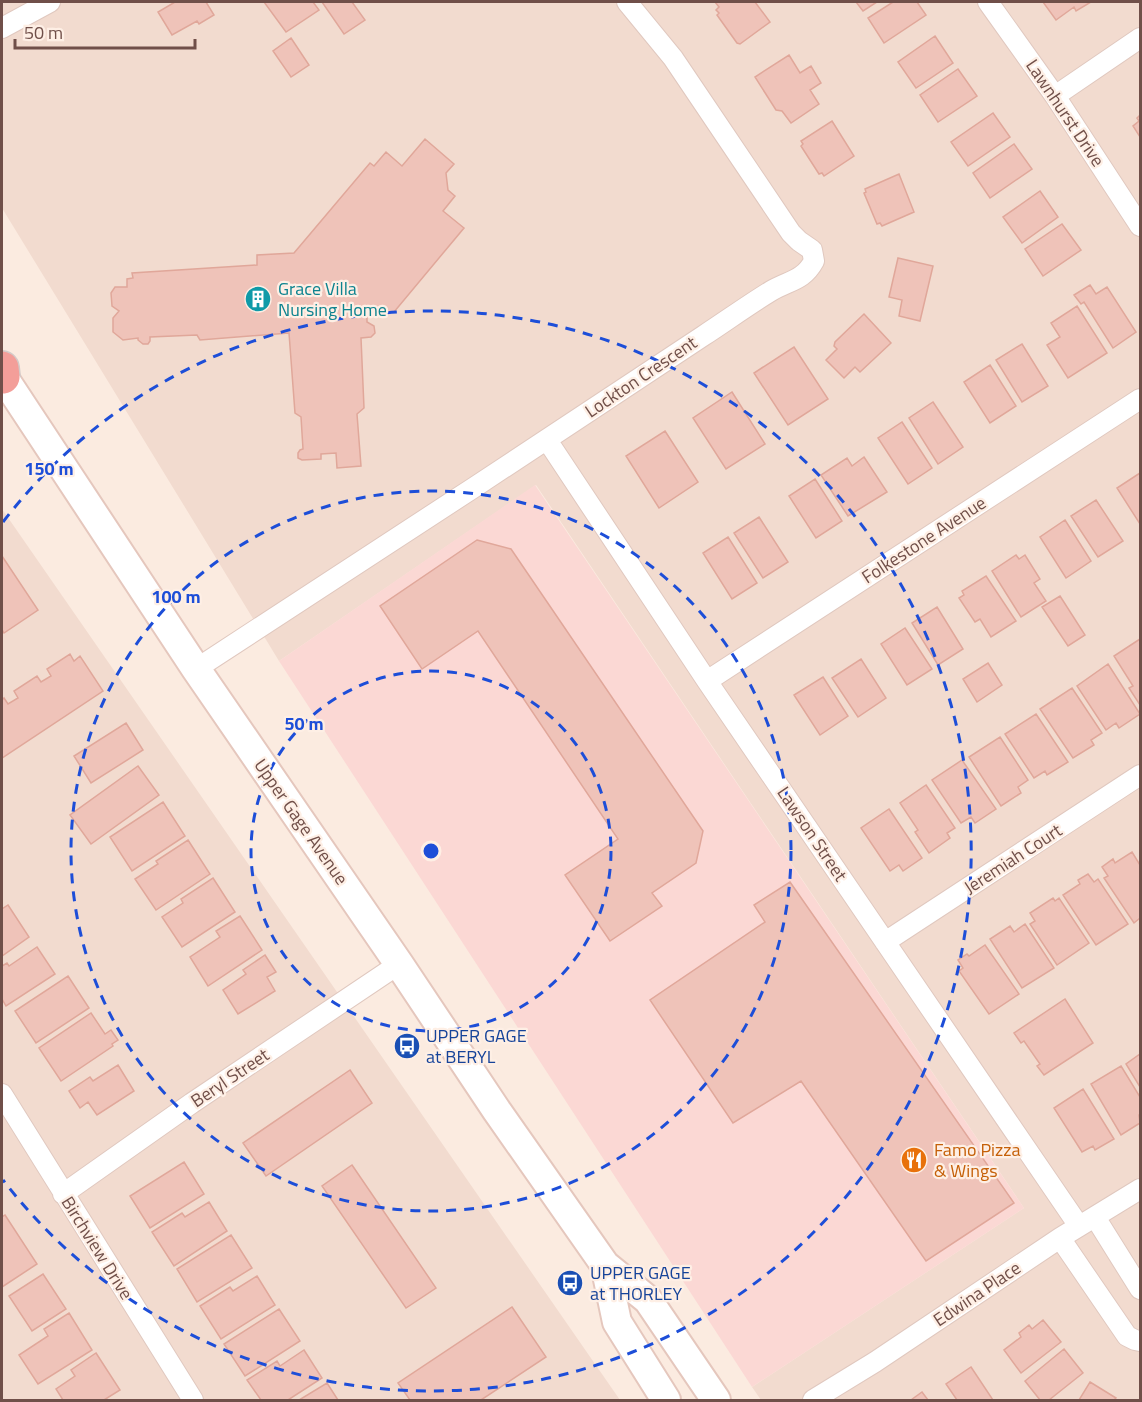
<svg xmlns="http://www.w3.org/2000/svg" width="1142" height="1402" viewBox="0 0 1142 1402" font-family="'Titillium Web',sans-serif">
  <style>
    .residential { fill: #f2dbcf }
    .commercial { fill: #fbd8d4 }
    .building { fill: #efc3b9; stroke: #e0a79a; stroke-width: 1.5 }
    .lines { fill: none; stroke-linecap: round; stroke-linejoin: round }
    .minor-casing { stroke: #e0c8bf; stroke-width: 22 }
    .secondary-casing { stroke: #e5c7bd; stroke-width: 32 }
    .motorway-casing { stroke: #d4cac8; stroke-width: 36 }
    .minor { stroke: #fff; stroke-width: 20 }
    .secondary { stroke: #fff; stroke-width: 28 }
    .motorway { stroke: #f39e99; stroke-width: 33 }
    .ring { fill: none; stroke: #1d4ed8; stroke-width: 3; stroke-dasharray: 10 8 }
    .labels { text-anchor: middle; stroke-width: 4.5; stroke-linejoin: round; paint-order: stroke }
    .street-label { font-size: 18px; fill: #704f49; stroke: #feefe5 }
    .culture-label { font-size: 18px; fill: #0d838f; stroke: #feefe5; text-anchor: start }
    .transit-label { font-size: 18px; fill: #164399; stroke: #feefe5; text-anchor: start }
    .food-label { font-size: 18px; fill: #c56008; stroke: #feefe5; text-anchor: start }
    .centre { fill: #1d4ed8; stroke: #feefe5; stroke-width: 3 }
    .ring-label { font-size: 18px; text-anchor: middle; font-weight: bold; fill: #1d4ed8; stroke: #feefe5; stroke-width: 4.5; stroke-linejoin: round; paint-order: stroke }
  </style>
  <rect width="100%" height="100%" fill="#fbebe0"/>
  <path class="residential" d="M2 2H1140V1400H761L752 1387 1024 1208 536 485 279 661 2 208Z
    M2 509 620 1400H2Z"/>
  <path class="commercial" d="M535 485 1024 1208 752 1387 279 661Z"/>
  <path class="building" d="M175 2H206L214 15 199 24 197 21 172 35 158 12Z
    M264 2H313L319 10 286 32Z
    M322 2H352L365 20 344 34Z
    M715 2H755L770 22 740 44 737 43 717 15 719 13 716 10 719 7Z
    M856 2H877L863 11Z
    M893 2H917L926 15 884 43 868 18Z
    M1043 2H1091L1076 11 1074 7 1056 20Z
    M935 36 953 63 916 88 898 62Z
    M291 38 309 65 291 77 273 51Z
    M789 55 800 73 811 66 821 83 810 90 819 104 791 123 782 111 776 110 755 77Z
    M958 69 977 96 938 122 920 95Z
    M993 113 1010 137 968 166 951 142Z
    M1140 115V137L1133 126 1139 121 1137 118Z
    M832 121 854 156 824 176 822 173 819 174 801 146 803 144 801 141Z
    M425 139 454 164 446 173 448 190 455 196 443 211 464 228 394 312 367 311V322L374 326 375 333 371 337 361 338 364 408 357 414 361 466 337 468 336 453 321 454V459L302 460 298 458V453L300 450 303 449 301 417 295 413 289 333 200 340 197 335 150 337V341L148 344H143L138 340V338L123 340 113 332V318L119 311 112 306 111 293 115 287H127V279L133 278 132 273 257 265V255L294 253 370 163 374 166 386 152 402 166Z
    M1014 144 1032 169 990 198 973 173Z
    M899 174 914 212 882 226 880 223 877 224 864 193 866 192 865 189Z
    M1040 191 1058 217 1022 243 1003 217Z
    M1062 224 1081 250 1043 276 1025 249Z
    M898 258 933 266 920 321 899 316 902 300 889 297Z
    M1090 285 1096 294 1107 287 1136 332 1113 348 1084 302 1081 304 1074 295Z
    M1077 306 1107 353 1068 378 1047 345 1060 337 1051 323Z
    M864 314 891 343 860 372 855 367 844 378 826 360 837 349 834 346 835 342Z
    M1022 344 1048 386 1022 402 996 360Z
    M794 347 828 399 788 425 754 373Z
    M990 365 1016 406 990 423 964 382Z
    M732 392 765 444 726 469 693 418Z
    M933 402 963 447 938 464 909 418Z
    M902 422 932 468 908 484 878 438Z
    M665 431 698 482 659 508 626 456Z
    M864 457 887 492 848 516 821 475 847 458 852 466Z
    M1140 473V524L1117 488Z
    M815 479 842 521 816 538 789 496Z
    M1096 500 1123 541 1098 557 1071 516Z
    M759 517 788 562 763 578 734 533Z
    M1065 520 1091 561 1066 578 1040 537Z
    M728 537 757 583 732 599 703 553Z
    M477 540 511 549 703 831 696 863 652 893 662 906 610 941 565 875 618 839 478 631 422 669 380 606Z
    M1016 555 1019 559 1025 555 1040 579 1034 583 1046 601 1021 617 992 571Z
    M2 556 38 610 4 633 2 630Z
    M986 576 1016 621 991 637 980 619 975 622 959 598 964 595 962 591Z
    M1060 596 1085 635 1068 646 1042 607Z
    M937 607 963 649 938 665 912 623Z
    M905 628 932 669 907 685 881 644Z
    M1140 639V705L1129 688 1133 686 1114 656Z
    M70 654 74 661 80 656 103 691 2 758V700L4 698 8 704 18 698 14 691 37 676 41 682 51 676 47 669Z
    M861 659 886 698 858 717 832 678Z
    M988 663 1002 685 977 702 963 679Z
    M1108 664 1140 714 1119 728 1116 723 1106 730 1077 686Z
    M823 677 848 716 820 735 794 695Z
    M1072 688 1102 733 1091 740 1094 745 1073 758 1040 709Z
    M1036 714 1068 762 1047 775 1045 771 1034 778 1005 734Z
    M126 723 143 750 91 783 74 756Z
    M1000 737 1028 780 1018 787 1021 793 1001 806 969 757Z
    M962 760 996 809 975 823 971 817 961 823 932 780Z
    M138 766 159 795 91 844 70 815Z
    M926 785 955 828 947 833 950 838 929 853 915 832 918 830 900 803Z
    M163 802 185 836 132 871 110 837Z
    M889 809 922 858 903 871 899 865 890 871 861 828Z
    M188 840 210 874 156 910 135 879 158 864 156 861Z
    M1132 852 1140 865V918L1134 923 1104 878 1108 876 1102 867 1113 859 1115 863Z
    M1088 874 1094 882 1098 879 1128 924 1096 945 1063 895 1080 884 1078 880Z
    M213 878 235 912 182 947 162 917 183 903 181 899Z
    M790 882 1014 1203 926 1261 801 1081 733 1123 650 1000 765 922 754 905Z
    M1053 898 1055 901 1059 898 1089 943 1057 965 1030 924 1035 921 1030 913Z
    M8 905 29 937 2 956V909Z
    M240 916 262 950 208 986 190 957 220 937 216 931Z
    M1025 924 1054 968 1022 988 990 939 1010 926 1014 932Z
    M985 945 1019 994 989 1014 959 971 963 968 958 960 967 954 969 956Z
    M37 947 55 974 6 1006 2 999V966L7 963 9 966Z
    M265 955 276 972 267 977 275 991 238 1014 223 990 246 974 243 970Z
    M68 976 89 1008 36 1043 15 1011Z
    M1065 999 1093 1043 1044 1075 1037 1066 1040 1064 1024 1041 1021 1043 1014 1033Z
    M91 1013 105 1034 111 1030 118 1040 112 1044 113 1046 61 1081 39 1048Z
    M1140 1054V1087L1126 1064Z
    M118 1065 134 1091 97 1115 88 1102 80 1108 69 1091 90 1077 93 1081Z
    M1121 1066 1140 1097V1114L1139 1115 1140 1123 1121 1135 1091 1084Z
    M350 1070 372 1103 266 1176 243 1143Z
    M1083 1089 1114 1139 1095 1150 1093 1146 1082 1152 1054 1108Z
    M184 1162 204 1194 150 1228 130 1196Z
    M352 1165 436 1288 406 1308 322 1186Z
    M209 1202 227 1231 174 1266 152 1232 182 1213 185 1217Z
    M5 1215 37 1264 2 1287V1217Z
    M231 1235 252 1268 197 1302 177 1269Z
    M43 1274 66 1309 32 1331 9 1296Z
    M257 1276 275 1305 221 1339 200 1306 230 1287 233 1291Z
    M512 1307 546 1357 481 1400H410L398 1383Z
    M279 1309 300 1341 245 1376 224 1344Z
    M69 1313 92 1350 38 1384 19 1355 48 1336 44 1329Z
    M1043 1320 1061 1342 1021 1373 1004 1350 1021 1337 1019 1333 1029 1325 1032 1329Z
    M1064 1349 1083 1373 1049 1400H1040L1025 1381Z
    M304 1350 322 1378 288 1400H261L247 1380 277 1361 280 1366Z
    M96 1353 120 1390 104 1400H63L56 1389 75 1376 71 1370Z
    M971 1367 993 1400H957L946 1384Z
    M1090 1382 1116 1398 1114 1400H1079Z
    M327 1383 338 1400H299Z
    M922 1392 928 1400H911Z"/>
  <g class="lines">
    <defs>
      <path id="minor" d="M988 2 1055 96 1140 226
        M2 28 50 2
        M1055 96 1140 38
        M547 440 707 681 1079 1226
        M196 669C365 559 535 448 703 336 726 321 748 305 771 291 790 280 803 281 814 261L812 250 799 241 791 233 673 58 627 2
        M707 681 1140 399
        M885 942 1140 775
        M2 1094 193 1400
        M63 1194 192 1103 399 964
        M1095 1217 1140 1289
        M1060 1238 1127 1336 1135 1340 1140 1341
        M813 1400 875 1362 1060 1238 1140 1189"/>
      <path id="secondary" d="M2 375 196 669 399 964 497 1111 605 1265 648 1300 716 1400
        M605 1265 617 1322 666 1400"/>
      <path id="motorway" d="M2 368 3 377"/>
    </defs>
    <use href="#minor" class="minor-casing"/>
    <use href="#secondary" class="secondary-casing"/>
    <use href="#motorway" class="motorway-casing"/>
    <use href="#minor" class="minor"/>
    <use href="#secondary" class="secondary"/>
    <use href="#motorway" class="motorway"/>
  </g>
  <g class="ring">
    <circle cx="431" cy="851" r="180"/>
    <circle cx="431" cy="851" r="360"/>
    <path d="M3 522A540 540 0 1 1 3 1180"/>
  </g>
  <defs>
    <symbol id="building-disc" viewBox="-11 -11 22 22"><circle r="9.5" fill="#0f9aa8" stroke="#feefe5"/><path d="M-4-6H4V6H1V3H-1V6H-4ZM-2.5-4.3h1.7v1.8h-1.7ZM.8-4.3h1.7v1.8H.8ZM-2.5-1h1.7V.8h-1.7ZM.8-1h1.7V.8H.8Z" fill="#fff"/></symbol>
    <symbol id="bus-disc" viewBox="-11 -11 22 22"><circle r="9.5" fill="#1a4fb4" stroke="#feefe5"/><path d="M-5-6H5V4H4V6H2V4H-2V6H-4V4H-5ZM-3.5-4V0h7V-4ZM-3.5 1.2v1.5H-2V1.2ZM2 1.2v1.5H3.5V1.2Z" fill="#fff"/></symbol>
    <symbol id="restaurant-disc" viewBox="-11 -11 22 22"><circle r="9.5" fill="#e8710a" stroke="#feefe5"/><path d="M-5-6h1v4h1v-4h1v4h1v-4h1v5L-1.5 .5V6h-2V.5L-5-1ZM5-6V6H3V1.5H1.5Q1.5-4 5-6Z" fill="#fff"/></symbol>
  </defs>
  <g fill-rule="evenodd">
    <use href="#building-disc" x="243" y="284" width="30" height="30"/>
    <use href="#bus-disc" x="392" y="1031" width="30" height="30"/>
    <use href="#restaurant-disc" x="899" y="1145" width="30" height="30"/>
    <use href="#bus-disc" x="555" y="1268" width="30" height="30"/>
  </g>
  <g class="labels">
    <g class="street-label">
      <text transform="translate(1065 113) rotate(56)" y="6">Lawnhurst Drive</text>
      <text transform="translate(641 377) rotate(-34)" y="6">Lockton Crescent</text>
      <text transform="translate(924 540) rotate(-33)" y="6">Folkestone Avenue</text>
      <text transform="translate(301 822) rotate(55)" y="6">Upper Gage Avenue</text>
      <text transform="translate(812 834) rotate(56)" y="6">Lawson Street</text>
      <text transform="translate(1013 859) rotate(-33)" y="6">Jeremiah Court</text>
      <text transform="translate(230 1078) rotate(-34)" y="6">Beryl Street</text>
      <text transform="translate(97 1248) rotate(58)" y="6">Birchview Drive</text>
      <text transform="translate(977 1294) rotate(-34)" y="6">Edwina Place</text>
    </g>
    <g class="culture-label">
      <text x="278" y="295">Grace Villa<tspan x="278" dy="21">Nursing Home</tspan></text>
    </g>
    <g class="transit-label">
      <text x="426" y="1042">UPPER GAGE<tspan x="426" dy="21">at BERYL</tspan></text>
      <text x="590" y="1279">UPPER GAGE<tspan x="590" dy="21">at THORLEY</tspan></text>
    </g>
    <g class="food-label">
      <text x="934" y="1156">Famo Pizza<tspan x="934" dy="21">&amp; Wings</tspan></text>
    </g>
  </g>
  <circle cx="431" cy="851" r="9" class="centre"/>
  <g class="ring-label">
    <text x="49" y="475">150 m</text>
    <text x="176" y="603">100 m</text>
    <text x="304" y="730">50 m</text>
  </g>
  <rect width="1142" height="1402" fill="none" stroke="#704f49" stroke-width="6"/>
  <path d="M15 39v9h180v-9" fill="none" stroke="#704f49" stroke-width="3"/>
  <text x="24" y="39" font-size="18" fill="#704f49" stroke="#feefe5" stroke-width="4.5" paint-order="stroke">50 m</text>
</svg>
